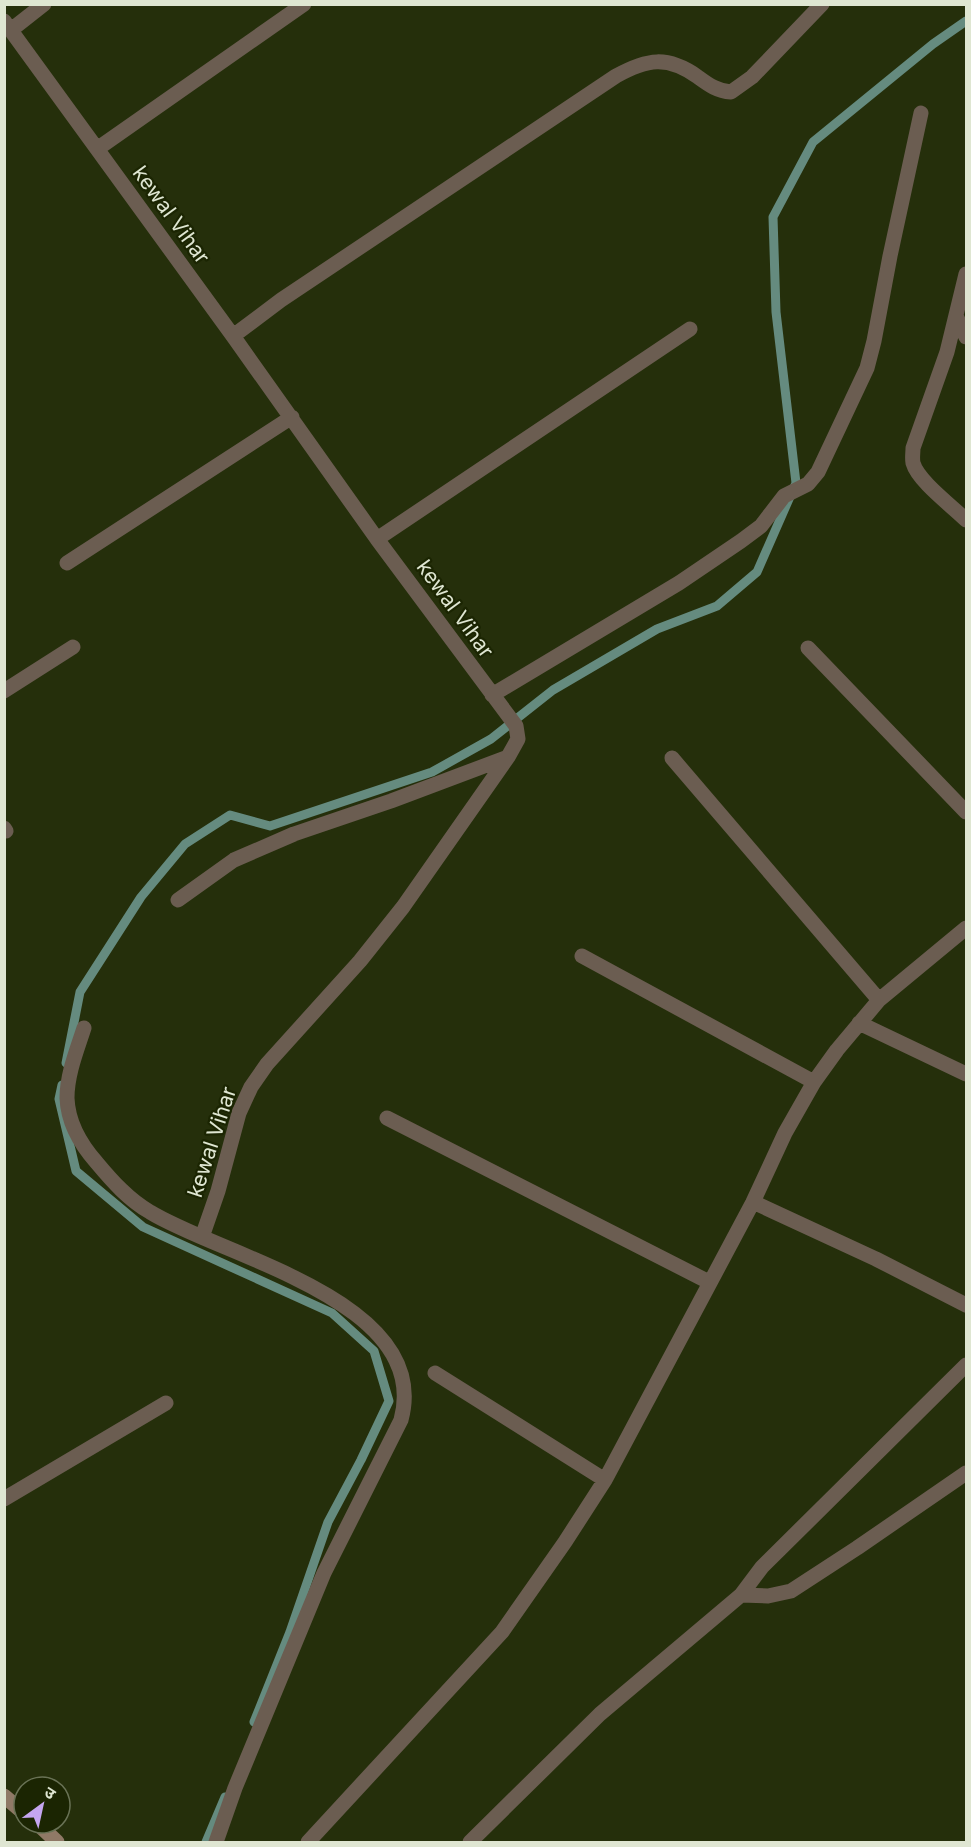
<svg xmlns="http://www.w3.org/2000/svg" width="971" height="1847" viewBox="0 0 971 1847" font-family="Inter,'Noto Sans Devanagari',sans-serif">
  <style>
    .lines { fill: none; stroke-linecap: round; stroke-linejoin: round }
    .stream { stroke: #658b7f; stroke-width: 9 }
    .street { stroke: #6b5d51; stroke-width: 15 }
    .secondary { stroke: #8f7966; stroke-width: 15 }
    .labels { text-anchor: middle; stroke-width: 4.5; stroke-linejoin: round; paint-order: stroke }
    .street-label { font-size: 21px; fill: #dfe6d2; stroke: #1b2502 }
  </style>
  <rect width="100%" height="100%" fill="#252f0b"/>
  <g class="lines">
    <path class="stream" d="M66 1063 80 992 141 897 185 844 230 815 270 826 432 772 491 739 553 690 657 629 717 606 757 572 796 483 776 312 773 217 813 142 933 44 966 21
      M62 1085 59 1099 76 1171 143 1227 332 1313 374 1351 389 1401 361 1460 328 1522 290 1632 254 1722
      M206 1842 225 1797"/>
    <path class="street" d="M4 21 233 336 377 539 516 726 518 739 508 757 403 907 360 961 267 1064 251 1087 239 1113 218 1191 202 1237
      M11 30 44 4
      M97 149 304 4
      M966 274 947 352 913 448C913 453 912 458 913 463 918 481 952 506 966 520
      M957 318 966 337
      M233 336 281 300 616 76C647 59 667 55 698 77 709 85 717 91 731 92L752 77 822 4
      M377 539 690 329
      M67 563 292 417
      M808 648 966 812
      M4 691 73 647
      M492 695 679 583 741 541 761 526 784 496 808 484 818 472 867 368 874 341 890 256 921 113
      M672 758 879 1000
      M4 828 6 831
      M178 900 234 860 294 834 391 801 508 757
      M582 956 814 1082
      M859 1023 966 1074
      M84 1028C77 1050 67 1074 67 1098 68 1124 81 1145 97 1163 112 1181 129 1200 150 1212 223 1257 433 1301 401 1420L324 1573 235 1788 216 1842
      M387 1118 709 1282
      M753 1202 876 1259 966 1305
      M435 1373 605 1480
      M4 1499 166 1403
      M741 1595 768 1596 791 1591 857 1548 966 1473
      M308 1842 502 1632 565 1542 605 1480 753 1202 785 1133 814 1082 837 1050 879 1000 966 928
      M470 1842 600 1714 741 1595 762 1567 966 1365"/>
    <path class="secondary" d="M4 1796 24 1813
      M37 1823 57 1842"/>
  </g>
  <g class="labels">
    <g class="street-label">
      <text transform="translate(171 215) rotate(54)" y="7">kewal Vihar</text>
      <text transform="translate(455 609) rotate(54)" y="7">kewal Vihar</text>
      <text transform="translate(212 1142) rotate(-72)" y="7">kewal Vihar</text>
    </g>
  </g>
  <rect width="971" height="1847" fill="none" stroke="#dfe6d2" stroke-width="12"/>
  <g transform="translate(42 1805) rotate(33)"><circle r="28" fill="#1b2502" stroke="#697255" stroke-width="1.5"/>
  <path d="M0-4.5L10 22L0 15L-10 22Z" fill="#c5a6f0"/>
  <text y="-9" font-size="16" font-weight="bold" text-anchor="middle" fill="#dfe6d2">उ</text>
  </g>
</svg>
